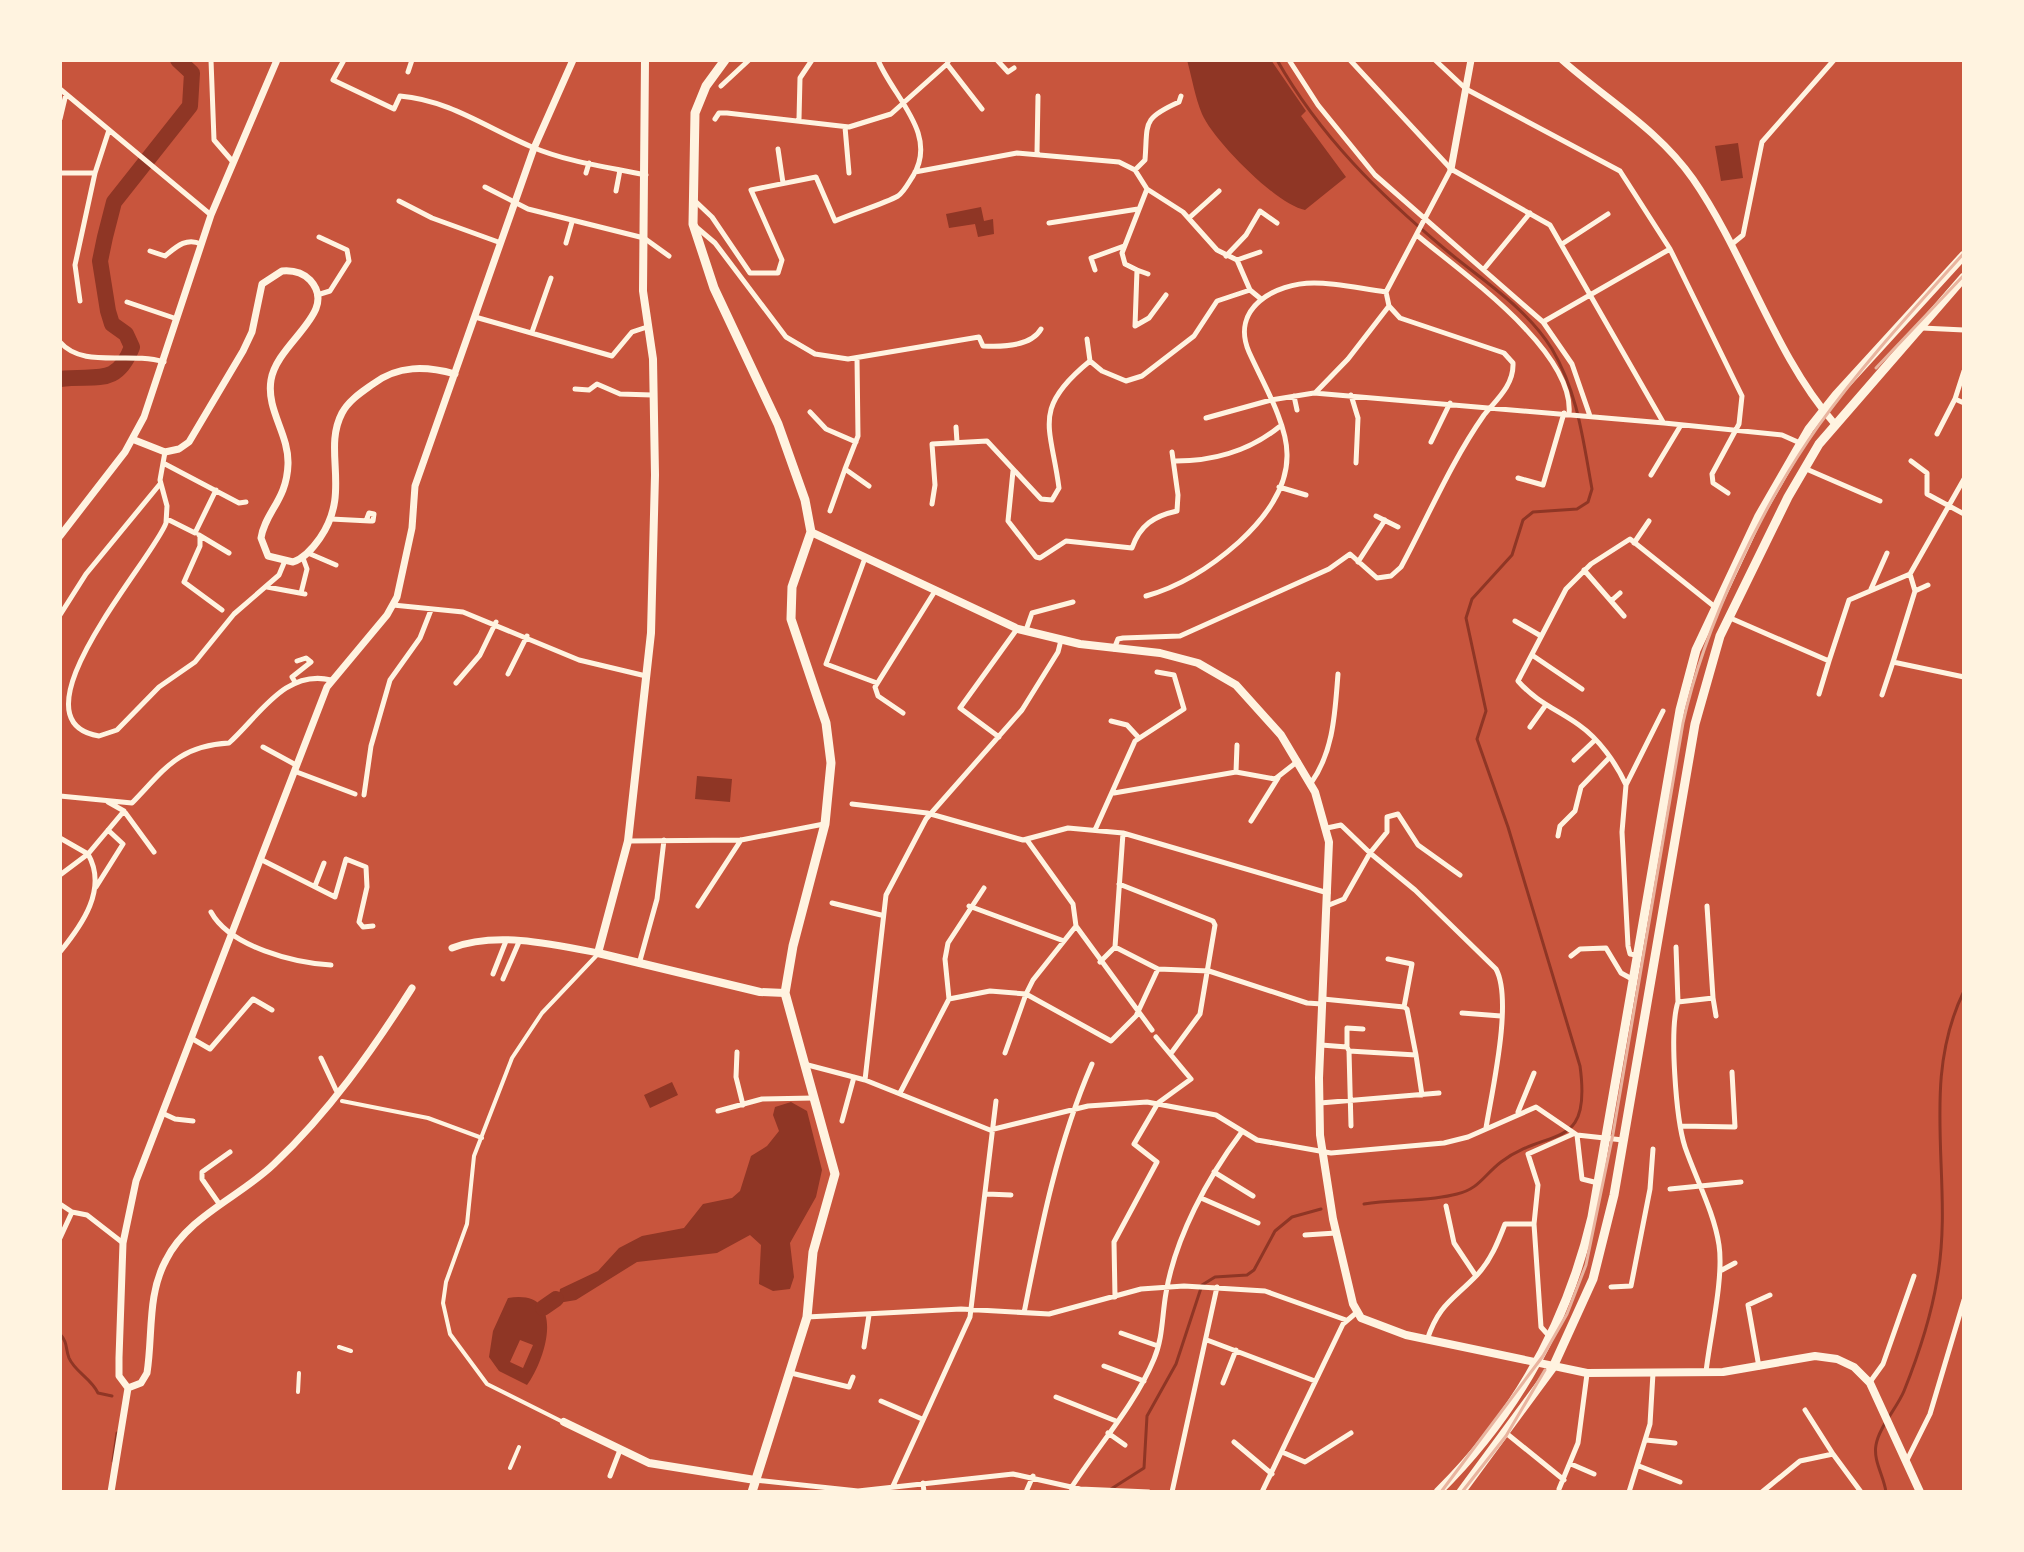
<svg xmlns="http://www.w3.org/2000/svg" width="2024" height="1552" viewBox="0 0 2024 1552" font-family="'Alegreya Sans',sans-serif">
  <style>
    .water { fill: #8f3625; fill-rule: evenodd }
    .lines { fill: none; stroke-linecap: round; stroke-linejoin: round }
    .stream { stroke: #8f3625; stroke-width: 3 }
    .river { stroke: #8f3625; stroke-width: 16 }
    .pedestrian { stroke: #fff3e0; stroke-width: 4 }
    .minor { stroke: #fff3e0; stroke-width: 5 }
    .tertiary { stroke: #fff3e0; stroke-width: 7 }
    .secondary { stroke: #fff3e0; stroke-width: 8 }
    .primary { stroke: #fff3e0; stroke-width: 9 }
    .rail { stroke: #e9b49f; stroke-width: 3 }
  </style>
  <rect width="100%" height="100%" fill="#c8553d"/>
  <path class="water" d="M1187 60H1271L1306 111 1301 116 1346 177 1305 210C1278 206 1213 140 1202 114 1195 97 1192 78 1187 60Z
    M1738 143 1743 178 1721 181 1715 146Z
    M981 207 984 221 993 219 994 234 978 237 975 224 949 228 946 214Z
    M697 776 732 779 730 802 695 799Z
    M672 1082 678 1095 650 1108 644 1095Z
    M791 1102 807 1111 822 1170 816 1197 790 1243 794 1277 790 1289 773 1291 759 1284 761 1245 750 1235 717 1253 637 1262 576 1300 558 1303 560 1289 598 1271 619 1248 642 1236 684 1228 703 1204 732 1198 740 1191 751 1156 767 1146 779 1131 773 1115 775 1107Z
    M508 1298C568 1288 546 1359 527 1385L499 1371 489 1357 493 1331ZM520 1340 533 1345 523 1368 510 1362Z"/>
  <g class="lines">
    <path class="stream" d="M1277 60C1320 136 1379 194 1446 250 1483 281 1526 307 1552 349 1578 393 1583 440 1592 489L1588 502 1577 509 1533 512 1523 520 1512 555 1472 599 1466 618 1486 711 1477 739 1508 827 1580 1066C1592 1153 1549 1126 1501 1162 1484 1175 1479 1189 1457 1194 1428 1202 1394 1199 1364 1204
      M60 1334C68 1343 65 1347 69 1358 75 1372 91 1378 98 1393L112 1396
      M113 1461 117 1433
      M1111 1489 1144 1468 1147 1416 1176 1364 1202 1285 1215 1277 1247 1275 1254 1270 1275 1231 1292 1217 1321 1209
      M1886 1492C1884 1476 1873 1461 1876 1445 1879 1427 1897 1408 1904 1391 1918 1356 1931 1317 1937 1280 1955 1182 1918 1085 1964 991"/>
    <path class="river" d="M60 379C96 374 116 388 132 347L126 334 112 324 108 311 100 261 105 237 114 202 190 106 192 73 178 60
      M543 1308 556 1299"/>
    <path class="pedestrian" d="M342 1101 428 1118 482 1138
      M339 1347 351 1351
      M298 1392 299 1373
      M563 1422 487 1384 450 1334 443 1303 446 1282 467 1224 474 1156 512 1058 542 1013 597 955
      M510 1468 519 1447"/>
    <path class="minor" d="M211 60 214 140 233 162
      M344 60 333 80 394 109 400 96C449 100 487 128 532 147 567 162 608 167 646 175
      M949 60 947 64 982 109
      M997 60 1008 72 1014 68
      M1289 60 1318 105 1375 175 1543 322 1670 249
      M1350 60 1451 169 1550 225 1663 422
      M1435 60 1466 89 1620 171 1670 249 1742 396 1739 424 1712 474 1713 483 1728 493
      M408 72 412 60
      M721 86 749 60
      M60 89 211 215
      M60 119 66 94
      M715 119 719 113H727L849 127 891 114 947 64
      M799 119 800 78 812 60
      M845 127 849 173
      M778 149 783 183
      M1037 153 1038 96
      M1135 170 1145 160C1148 123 1141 119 1179 102L1181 96
      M915 172 1017 153 1119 162 1135 170 1147 189 1183 212 1217 250 1237 260 1250 290 1261 299
      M60 173H95L109 130
      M586 173 589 163
      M485 187 528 209 644 238 669 256
      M616 191 620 170
      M693 199 712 217 750 273H778L782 260 751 190 816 177 835 221C853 213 884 204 898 196 904 192 909 182 913 176 939 134 893 97 878 60
      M399 201 432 218 501 243
      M1189 218 1219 191
      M1049 223 1138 209
      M695 226 715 243 786 337 815 354 848 359 979 337 983 346C1001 347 1031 347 1041 329
      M1418 236C1461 272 1575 351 1569 414
      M566 243 572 222
      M1562 244 1608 214
      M1732 244 1743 235 1762 142 1834 60
      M150 251 165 256C176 247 186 237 201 244
      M1226 256 1246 235 1260 211 1277 223
      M1237 260 1260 252
      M1484 269 1530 213
      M1095 270 1091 258 1124 246
      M1137 270 1148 274
      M317 295 330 291 349 261 347 250 319 237
      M80 301 75 265 95 173
      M127 302 177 319
      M475 317 612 356 632 332 647 327
      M1543 322 1572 364 1590 416
      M1135 326 1137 270 1125 264 1122 253 1147 189
      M1135 326 1149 318 1166 295
      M1922 328 1964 330
      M532 332 551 278
      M1087 339 1090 361
      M60 342C83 369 128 351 164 362
      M857 358 858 436 845 469 869 486
      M1964 371 1955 399 1964 403
      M575 389 589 390 597 384 620 394 652 395
      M1315 393 1348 359 1389 306
      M1351 395 1358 418 1356 463
      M1294 396 1297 410
      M810 412 826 429 856 442
      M1206 418 1271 400 1314 393 1664 423 1782 435 1800 443
      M956 427 957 442
      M1937 434 1955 399
      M1431 442 1450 403
      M165 452 160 480 167 506 166 523C154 558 6 721 99 736L117 730 159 687 195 662 234 614 279 575 284 563
      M1176 461C1214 461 1249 451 1279 427
      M1911 461 1927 473V494L1964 514
      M165 464 239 503 246 502
      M1804 468 1880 501
      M1013 471 1008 521 1036 557 1040 558 1066 541 1132 548C1140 525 1154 516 1177 511L1178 495 1172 452
      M1651 475 1681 425
      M1518 478 1543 485 1564 413
      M1279 487 1306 495
      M932 504 935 485 932 444 987 441 1041 499 1052 500 1059 488C1051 426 1031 409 1090 361L1102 371 1126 381 1142 376 1194 336 1217 301 1250 290
      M830 511 845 469
      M1376 516 1398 527
      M167 519 195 533 216 490
      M331 519 370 521H373L374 514 369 513 366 521
      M199 535 229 553
      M200 536V546L184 582 222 610
      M1634 543 1649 521
      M308 553 336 565
      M865 558 826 664 877 683
      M1358 562 1385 520
      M1584 570 1624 616
      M1910 574 1915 591 1893 662 1964 677
      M267 587 305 594
      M1871 589 1887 553
      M1915 591 1928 585
      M301 593 307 569 303 558
      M1146 596C1182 586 1211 567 1239 542 1263 520 1288 489 1287 454 1287 423 1262 381 1249 352 1230 308 1275 283 1314 283 1338 283 1362 289 1386 292
      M1611 601 1620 593
      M393 605 463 612 579 660 646 676
      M60 615 86 574 160 484
      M1728 617 1829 661 1849 600 1910 574 1964 479
      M1515 621 1541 636
      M1026 630 1032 613 1073 602
      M1114 649 1118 639 1123 638 1180 636 1329 569 1350 554 1377 578 1391 576 1401 567C1428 517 1451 462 1484 415 1495 401 1514 386 1513 363L1504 353 1400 318 1389 306 1386 292 1451 169
      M1532 655 1582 689
      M508 674 527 636
      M295 682 292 677 311 662 306 658 297 661
      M456 683 480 655 496 622
      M1819 694 1829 661
      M1882 695 1893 662
      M903 713 878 696 875 687 935 591
      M1111 721 1127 725 1139 738
      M1530 727 1545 706
      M999 737 960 708 1017 629
      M263 747 296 765
      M1574 760 1595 740
      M294 771 355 794
      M1236 772 1237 745
      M1311 783C1334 751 1335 711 1338 674
      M1626 785C1616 763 1599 739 1579 725 1558 710 1536 702 1518 681L1566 589 1591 564 1630 539 1715 607
      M1114 793 1236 772 1275 779 1298 761
      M364 795 371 746 390 680 420 638 431 610
      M60 796 132 803C165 769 178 746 229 743 260 715 285 669 331 680
      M108 802 124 811 154 852
      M852 804 927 813 1023 840 1068 828 1123 833 1328 893
      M1251 821 1278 778
      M1327 828 1341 825 1370 853 1387 832V817L1398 814 1418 845 1460 875
      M1095 830 1135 741 1184 709 1174 675 1157 672
      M1123 833 1115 947 1158 969 1209 971 1307 1003 1322 1004
      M1558 836 1560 826 1575 811 1581 787 1610 757
      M60 838 88 854C108 889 82 925 60 952
      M1027 840 1073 904 1076 926 1152 1030
      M628 841 741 840 824 824
      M260 859 335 897 346 859 366 867 367 887 359 922 363 927 373 926
      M60 875 88 854 124 811
      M1119 884 1213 921 1215 925 1200 1014 1172 1052
      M315 886 324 863
      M96 887 123 844 108 830
      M832 903 881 915
      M1329 905 1344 899 1370 853 1415 890 1496 969C1513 1000 1492 1091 1486 1128
      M698 906 741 840
      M969 906 1064 941
      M211 912C230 947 295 963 331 965
      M1676 947 1678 1002
      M1636 955 1630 954 1628 946 1622 832 1626 785 1663 711
      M1571 956 1580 949 1606 948 1621 973 1632 979
      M1100 962 1115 947
      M639 964 657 899 664 840
      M493 974 506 941
      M503 979 519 942
      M1713 998 1716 1016
      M949 999 990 991 1026 994 1033 980 1076 926
      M1323 999 1404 1007 1412 964 1388 959
      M1462 1013 1501 1016
      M191 1038 210 1049 253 999 272 1010
      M1321 1045 1347 1047 1349 1051 1416 1055 1407 1009 1404 1007
      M1347 1047V1028L1363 1029
      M1349 1051 1351 1126
      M737 1052 736 1077 743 1105
      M1005 1053 1026 994 1111 1041 1136 1016 1158 969
      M1416 1055 1422 1095
      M321 1058 336 1090
      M804 1064 865 1080 990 1130 1088 1106 1147 1102 1216 1115 1257 1140 1331 1153 1444 1143 1468 1137 1536 1107 1577 1135 1623 1140
      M865 1080 886 895 926 819 1022 710 1058 652 1061 640
      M900 1093 949 999 945 959 948 943 984 888
      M1320 1103 1439 1093
      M718 1111 762 1099 814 1098
      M1518 1112 1534 1073
      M162 1113 175 1119 193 1121
      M842 1121 854 1077
      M1682 1126 1735 1127 1732 1072
      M1577 1135 1582 1179 1598 1183
      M1214 1172 1253 1196
      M1670 1189 1741 1182
      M987 1194 1011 1195
      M1201 1198 1258 1223
      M60 1204 72 1212
      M220 1205 202 1179V1172L230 1152
      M1446 1206 1454 1243 1476 1276
      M1305 1235 1336 1233
      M60 1238 72 1212 87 1215 123 1243
      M1722 1270 1735 1263
      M1611 1287 1631 1286 1650 1189 1653 1149
      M1115 1297 1114 1242 1157 1162 1134 1144 1158 1103 1191 1079 1156 1037
      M1024 1313C1041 1227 1057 1145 1092 1064
      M807 1317 961 1309 1049 1314 1141 1289 1184 1286 1265 1291 1346 1320
      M1121 1333 1158 1346
      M1550 1337 1541 1327 1534 1224 1538 1185 1528 1154 1573 1134
      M1207 1340 1315 1381
      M1427 1340C1439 1304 1453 1300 1477 1275 1491 1260 1498 1242 1505 1224H1534
      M864 1347 869 1315
      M1104 1366 1144 1381
      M1759 1367 1748 1305 1770 1295
      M1706 1372C1710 1336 1724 1278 1719 1245 1714 1212 1696 1179 1685 1147 1676 1119 1669 1029 1678 1002L1713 998 1707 906
      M791 1373 849 1387 853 1377
      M1870 1382 1883 1364 1914 1276
      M1223 1383 1236 1350
      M1056 1397 1116 1421
      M881 1401 922 1419
      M1805 1410 1833 1454
      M1108 1433 1125 1445
      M1506 1433 1564 1480
      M1646 1440 1675 1443
      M1234 1442 1272 1474
      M1282 1452 1305 1462 1351 1433
      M1907 1460 1930 1414 1964 1300
      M1571 1464 1594 1474
      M1639 1466 1680 1482
      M610 1476 620 1450
      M755 1480 858 1491 1013 1474 1080 1489 1149 1492
      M923 1483 924 1492
      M893 1486 970 1317 996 1101
      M1071 1488C1098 1446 1135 1405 1154 1359 1163 1338 1162 1315 1166 1293 1175 1238 1208 1177 1241 1133
      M1559 1489 1578 1443 1587 1374
      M1026 1492 1033 1476
      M1172 1492 1217 1287
      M1262 1492 1343 1324 1356 1313
      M1629 1492 1650 1424 1653 1373
      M1762 1492 1800 1461 1833 1454 1861 1492"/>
    <path class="tertiary" d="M1562 60C1607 100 1658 129 1693 179 1745 254 1775 356 1834 423
      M1451 169 1471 60
      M132 439 165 452 179 449 189 442 243 351 252 332 262 284 282 271C293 270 302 272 310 280 340 312 277 342 271 380 266 410 289 434 288 464 287 500 265 512 261 538L268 556 293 562C305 558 313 548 320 538 352 492 322 451 342 413 349 400 362 392 373 384 398 365 426 366 455 374
      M60 536 125 452 144 417 211 215 277 60
      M452 948C495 931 553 944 598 953
      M128 1388 119 1376V1358L123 1243 136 1181 327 687 387 615 397 597 412 528 415 486 534 148 573 60
      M128 1388 141 1383 147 1373C153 1335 147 1295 166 1260 188 1216 240 1197 274 1164 329 1112 372 1051 412 988
      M111 1492 128 1388"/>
    <path class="secondary" d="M645 60 643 291 653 359 655 475 651 633 628 841 598 953 760 992 785 993
      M811 532 1018 629 1080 644 1160 653 1198 663 1236 685 1281 735 1315 792 1329 842 1319 1078 1320 1135 1333 1219 1353 1304 1361 1318 1406 1335 1587 1373 1723 1372 1815 1356 1837 1359 1854 1367 1870 1383 1920 1492
      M564 1422 649 1463 755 1480"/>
    <path class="primary" d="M725 60 706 86 695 113 693 224 714 288 778 424 805 500 811 532 792 587 791 619 826 723 831 763 825 824 793 946 785 993 835 1174 813 1252 807 1317 752 1492
      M1438 1492C1516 1415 1567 1323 1592 1217L1680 710 1696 650 1759 516 1809 429 1836 395 1964 255
      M1461 1492 1553 1367 1593 1279 1614 1195 1695 724 1720 636 1788 497 1819 444 1964 277"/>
    <path class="rail" d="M1876 368 1964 275
      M1441 1492 1543 1356 1567 1314 1586 1265 1613 1134 1683 723C1704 627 1762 505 1819 425 1863 364 1914 309 1964 253
      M1462 1492 1506 1436 1545 1370"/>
  </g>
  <rect width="2024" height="1552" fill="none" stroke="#fff3e0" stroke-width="124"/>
</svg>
